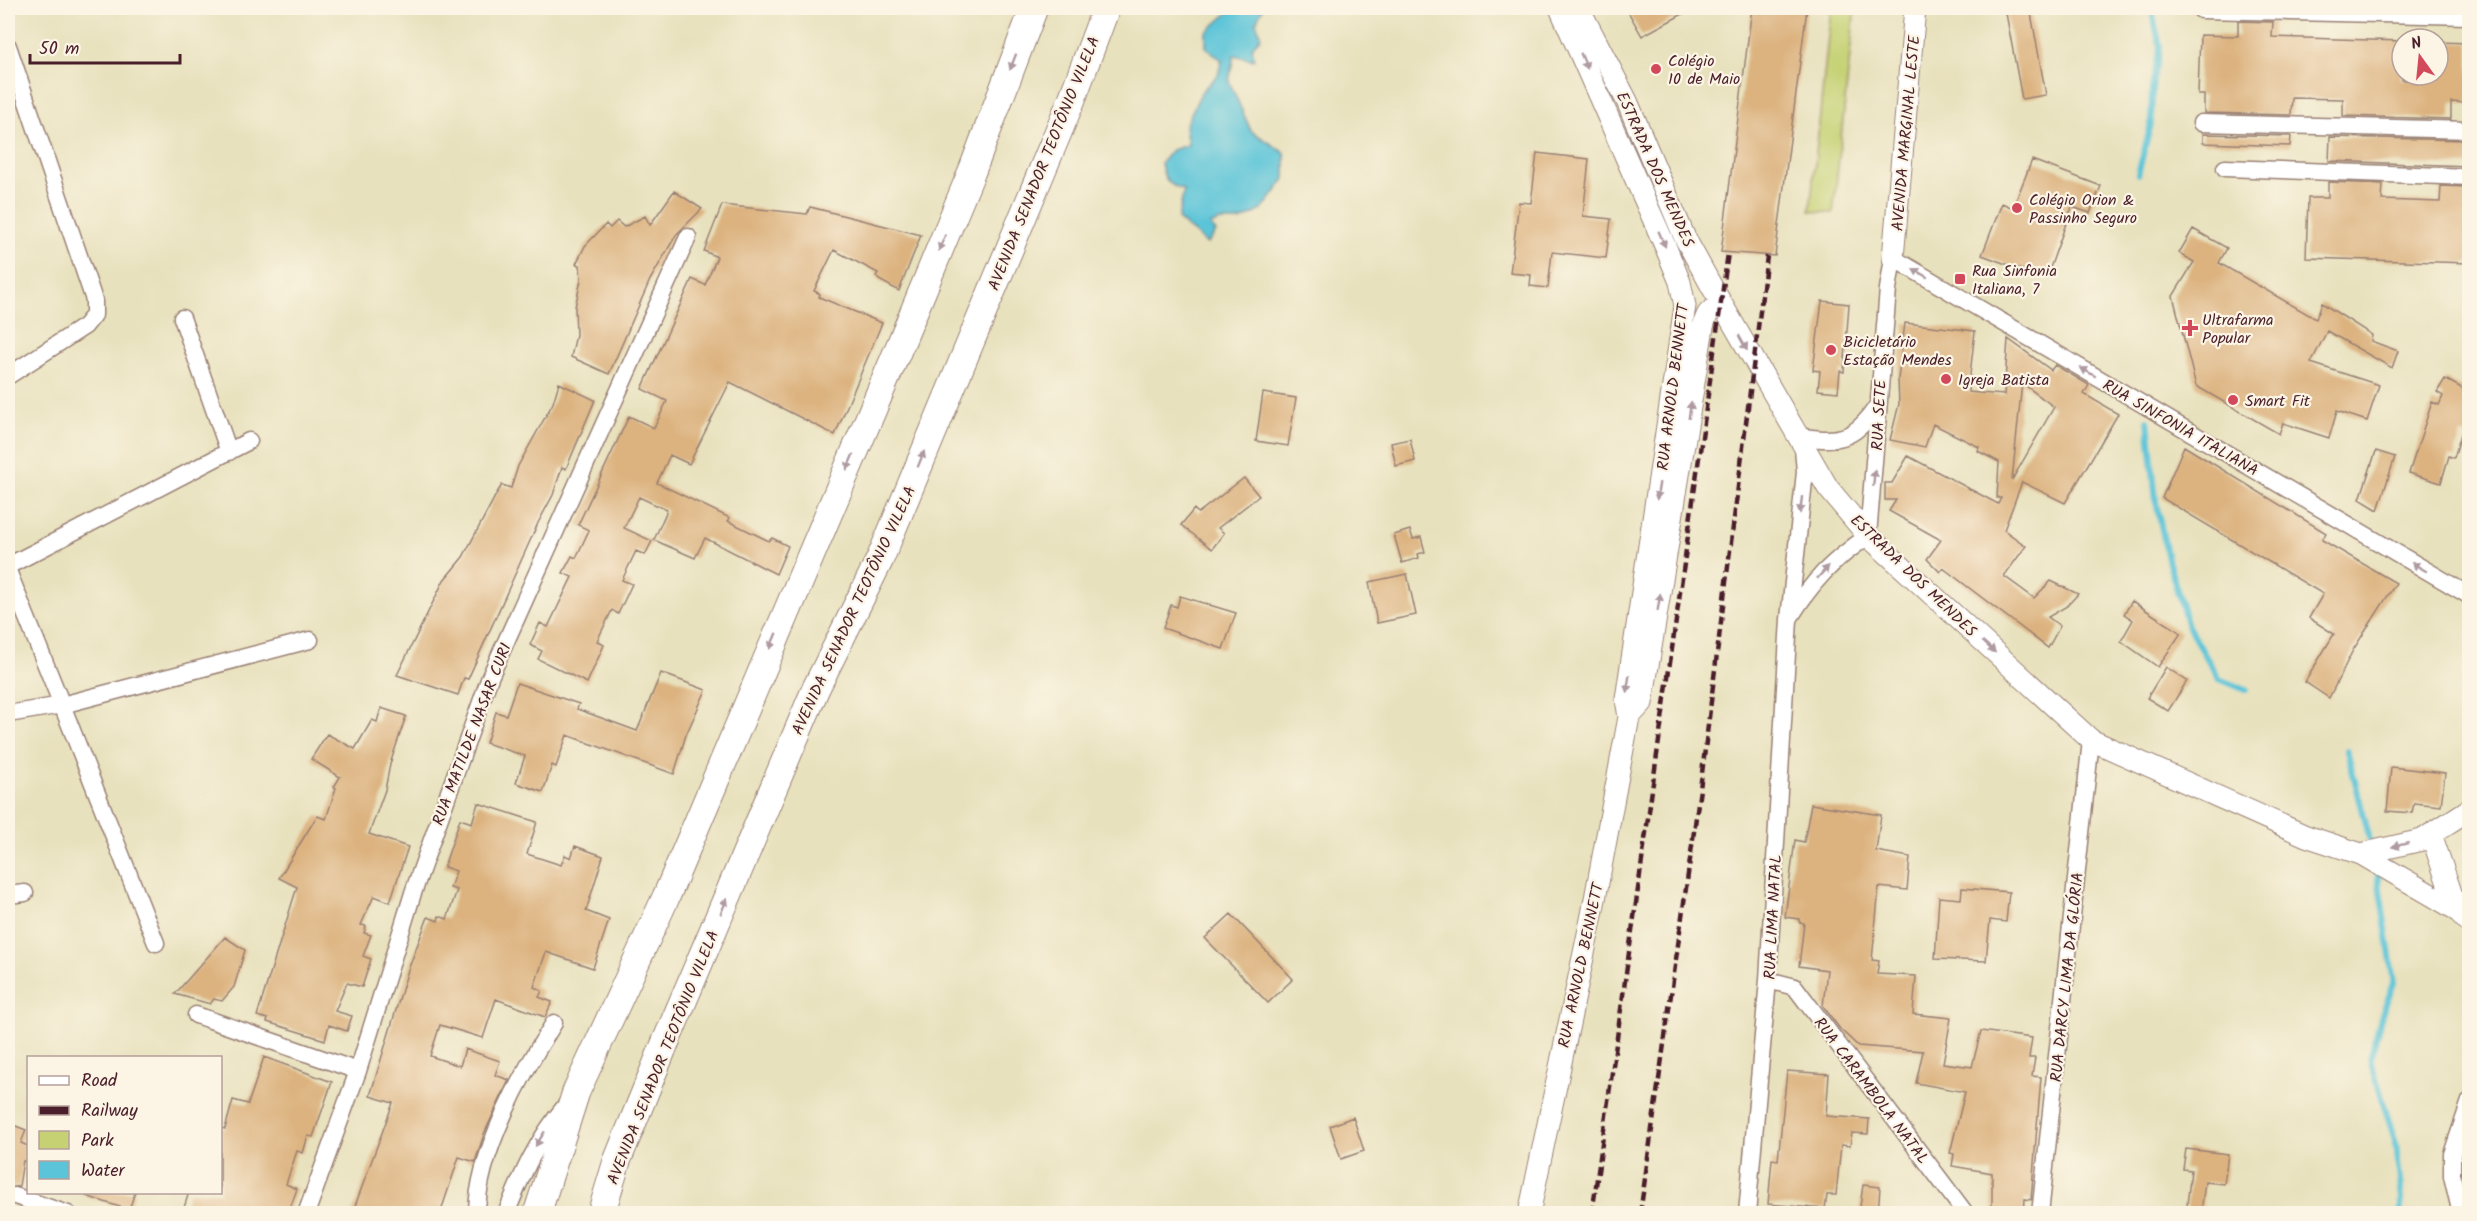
<svg xmlns="http://www.w3.org/2000/svg" width="2477" height="1221" viewBox="0 0 2477 1221" font-family="Kalam,sans-serif">
  <style>
    .green { fill: #c5d173; stroke: #88784f; stroke-width: 1.5 }
    .water { fill: #5cc4d8; stroke: #537282; stroke-width: 1.5 }
    .lines { fill: none; stroke-linecap: round; stroke-linejoin: round }
    .stream { stroke: #5cc4d8; stroke-width: 6 }
    .building { fill: #dcb27f; fill-rule: evenodd }
    .minor-casing { stroke: #998074; stroke-width: 19 }
    .tertiary-casing { stroke: #998074; stroke-width: 23 }
    .primary-casing { stroke: #998074; stroke-width: 29 }
    .minor { stroke: #fff; stroke-width: 16 }
    .tertiary { stroke: #fff; stroke-width: 21 }
    .primary { stroke: #fff; stroke-width: 27 }
    .rail { stroke: #4a1f2b; stroke-width: 4.5; stroke-dasharray: 9 4.5; stroke-linecap: butt }
    .oneway { fill: #ae9aa0 }
    .poi-dot { fill: #d1495b; stroke: #fcf5e5; stroke-width: 2 }
    .labels { text-anchor: middle; stroke-width: 4.5; stroke-linejoin: round; paint-order: stroke }
    .poi-label { font-size: 16px; fill: #4a1f2b; stroke: #fcf5e5; text-anchor: start }
    .street-label { font-size: 16px; fill: #4a1f2b; stroke: #fcf5e5 }
  </style>
  <rect width="100%" height="100%" fill="#fcf5e5"/>
  <filter id="ink" filterUnits="userSpaceOnUse"><feTurbulence type="fractalNoise" baseFrequency=".0167" numOctaves="2"/><feDisplacementMap in="SourceGraphic" scale="12" xChannelSelector="R" yChannelSelector="G"/><feConvolveMatrix kernelMatrix="1 2 1 2 8 2 1 2 1" color-interpolation-filters="sRGB"/></filter>
  <filter id="wash" filterUnits="userSpaceOnUse"><feTurbulence type="fractalNoise" baseFrequency=".008" numOctaves="4" result="noise"/><feDisplacementMap in="SourceGraphic" scale="24" xChannelSelector="R" yChannelSelector="G"/><feGaussianBlur stdDeviation="1.35" result="paint"/><feColorMatrix in="noise" values="0 0 0 0 0 0 0 0 0 0 0 0 0 0 0 0 0 1.4 0 .05"/><feComposite in="paint" operator="in"/></filter>
  <g filter="url(#wash)">
    <rect width="100%" height="100%" fill="#e8e1bd"/>
    <path class="green" d="M1831 8H1855L1833 213 1810 211Z"/>
    <path class="water" d="M1234 8H1263L1256 22 1261 37 1252 47 1254 60 1234 55 1229 81 1251 131 1285 153V179L1262 210 1240 221H1220L1210 225 1216 232 1207 244 1178 219 1184 190C1168 185 1164 180 1161 163L1172 150 1188 145 1185 126 1202 91 1218 75 1222 60 1206 47V32Z"/>
    <g class="lines">
      <path class="stream" d="M2138 174 2151 124 2152 88 2160 46 2151 8
        M2148 420 2156 502 2169 564 2188 626 2219 679 2246 690
        M2347 750 2372 848
        M2377 870 2394 983 2382 1014 2370 1059 2396 1144 2402 1199 2400 1214"/>
    </g>
    <g id="blocks">
      <path class="building" d="M1626 8H1694L1642 36Z
        M1752 8H1807L1775 256 1721 252Z
        M2005 8H2030L2046 95 2022 99Z
        M2238 21 2273 22 2272 37 2402 41V80L2438 81V42L2469 43V103L2451 102V119L2343 116V99L2292 98 2291 115 2204 113V95H2198L2200 35 2238 36Z
        M2203 134 2291 136 2290 146 2203 143Z
        M2330 137 2469 140V166L2329 161Z
        M1537 153 1589 159 1583 216 1611 219 1606 258 1552 252 1548 288 1530 286 1531 275 1510 273 1519 202 1531 203Z
        M2032 160 2101 186 2090 213 2072 207 2046 279 1982 255 2002 203 2013 208Z
        M2328 182 2383 184 2382 200 2440 202 2441 186 2469 187V263L2306 258 2308 198H2328Z
        M674 191 702 209 676 235 650 280 609 374 571 357 576 335 575 307 581 280 580 265 576 264 585 246 606 224 610 228 617 221 624 227 645 216 650 225Z
        M722 205 807 214 810 207 921 235 899 291 879 280 876 276 878 273 834 250 814 291 820 294 819 297 882 323 835 435 730 382 689 464 670 455 657 483 730 518 728 521 769 541 772 538 788 546 776 574 705 538 695 558 654 540 667 510 639 497 624 528 652 541 645 555 636 551 622 580 632 584 618 614 612 610 597 641 604 645 587 683 538 659 542 651 530 645 540 623 548 627 572 577 563 573 572 556 576 558 589 530 578 525 629 416 654 428 667 401 642 389 692 279 705 285 717 257 704 251Z
        M2193 229 2227 248 2219 263 2316 319 2322 303 2372 335 2371 341 2398 351 2392 368 2327 331 2311 363 2379 385 2367 421 2337 411 2329 438 2283 423 2279 434 2196 386 2173 296 2194 262 2179 253Z
        M1822 301 1849 304 1844 372 1840 371 1838 392 1818 390 1820 371 1813 370Z
        M1905 323 1975 331 1968 392 2004 395 2008 339 2051 370 2055 365 2089 385 2084 394 2118 414 2065 503 2022 482 2004 530 2026 546 2004 576 2034 598 2051 581 2078 594 2067 606 2048 617 2060 626 2048 648 1943 568 1940 572 1927 559 1941 540 1889 511 1896 500H1885V483H1892L1908 456 1998 504 2001 498H1997L1999 462 1978 451 1979 447 1933 424 1925 447 1890 440 1899 404 1898 379ZM2022 383 2054 407 2012 480Z
        M2445 379 2469 392V438L2461 434 2454 458 2449 456 2441 483 2409 473 2432 402 2439 405 2443 396 2437 392Z
        M559 383 595 400 566 469 562 467 553 495 538 523 468 679 464 678 458 695 397 675 444 580 463 557 497 493 502 485 511 488 518 466 553 403Z
        M1263 393 1296 398 1288 446 1256 441Z
        M1410 439 1415 461 1396 466 1391 443Z
        M2184 446 2326 533 2322 540 2396 583 2353 650 2329 698 2305 682 2334 634 2309 618 2323 594 2162 498Z
        M2376 451 2395 457 2378 510 2360 499Z
        M1244 478 1259 496 1218 528 1224 533 1212 549 1181 525 1194 509 1198 513Z
        M1410 530 1413 539 1421 537 1425 552 1418 554 1419 558 1402 563 1394 535Z
        M1407 574 1416 615 1377 623 1369 582Z
        M1180 596 1236 613 1223 649 1163 628 1171 605 1177 607Z
        M2132 601 2181 633 2158 667 2121 641 2133 620 2124 614Z
        M2166 667 2187 681 2168 711 2147 698Z
        M661 673 706 690 686 735 674 774 567 735 556 767 552 765 543 792 516 783 525 756 486 743 496 712 506 715 517 683 579 704 577 709 637 731Z
        M381 708 406 716 390 764 385 790 369 834 408 847 390 902 374 896 361 925 366 926 364 933 371 935 363 956 371 959 362 987 347 983 335 1011 352 1016 347 1031 329 1025 325 1040 267 1022 268 1019 257 1016 297 887 279 878 317 816 326 819 336 788 334 787 340 777 311 759 327 734 355 749 372 720 377 722Z
        M2391 767 2445 773 2441 806 2414 803 2412 813 2387 811Z
        M478 803 537 822 527 854 561 865 565 855 571 858 575 846 603 856 586 911 609 920 593 968 546 952 534 987 542 991 539 997 552 1002 545 1017 496 999 483 1038 440 1025 430 1056 460 1066 465 1049 500 1061 495 1075 509 1080 484 1134 475 1162 459 1157 440 1214H352L393 1103 370 1096 408 970 428 917 438 921 439 916 447 919 457 890 450 888 456 871 444 867 460 819 472 823Z
        M1811 804 1881 815 1876 851 1910 857 1907 890 1879 887 1872 960 1879 961 1877 974 1916 976 1913 1014 1951 1018 1943 1063 1972 1067 1981 1031 2032 1038 2029 1058H2035L2032 1076 2041 1077 2031 1200 2025 1199 2024 1214 1992 1212V1173L1952 1166 1954 1154 1950 1153 1965 1092 1916 1083 1923 1051 1858 1046 1840 1029 1823 1006 1827 970 1799 966 1804 923 1799 922V919L1785 917 1795 840 1804 842Z
        M1962 888 2009 892 2006 922 1990 920 1986 961 1935 959 1939 897 1961 899Z
        M1231 914 1293 979 1268 1003 1205 938Z
        M225 937 245 950 234 987 222 1001 214 999 210 1004 175 994Z
        M264 1057 332 1082 313 1137 308 1136 303 1153 297 1151 286 1184 297 1189 288 1214H182L189 1192H220V1128L225 1129 233 1100 248 1104Z
        M1787 1071 1829 1074 1826 1116 1869 1119 1868 1134 1852 1133 1850 1146 1841 1145 1836 1195H1827L1825 1209 1768 1204 1772 1159 1778 1160Z
        M1353 1117 1364 1151 1341 1159 1330 1126Z
        M8 1123 26 1130 21 1143 28 1146V1162L23 1161 19 1186 8 1189Z
        M2186 1149 2228 1154 2224 1184 2205 1182 2201 1214H2186L2191 1170 2183 1169Z
        M1863 1185 1880 1187 1878 1214H1859Z
        M87 1192H135L129 1210 86 1196Z"/>
    </g>
  </g>
  <g filter="url(#ink)">
    <use href="#blocks" fill-opacity="0" stroke="#998074" stroke-width="1.5"/>
    <g class="lines">
      <defs>
        <path id="minor" d="M2201 10 2470 16
          M8 46 94 300V315L85 326 8 376
          M2201 123 2470 130
          M2225 168 2470 177
          M182 318 229 452
          M1796 436C1837 442 1854 442 1877 406
          M8 566 249 441
          M8 571 62 705 8 714
          M1789 619C1813 580 1831 562 1868 536L1888 289 1893 258 2470 596
          M8 895 25 893
          M156 943 62 705 310 640
          M1768 980 1795 987 1966 1214
          M196 1015 358 1071
          M15 1196 68 1214
          M306 1214 358 1071 413 893 490 677 688 237
          M477 1214C477 1154 522 1073 554 1023
          M506 1214C523 1172 537 1140 566 1105
          M1747 1214 1768 980 1789 619 1805 472 1803 447
          M2040 1214 2091 740
          M2461 1214 2452 1176V1154L2470 1101"/>
        <path id="tertiary" d="M1579 8 1627 101 1685 238 1712 287 1828 488 1868 536 2091 740 2306 836 2361 854 2457 910 2470 924
          M1893 258 1915 8
          M1629 717 1642 703 1703 327C1706 315 1709 307 1723 308
          M2431 834 2457 910
          M2361 854 2422 840 2470 809
          M1529 1214 1592 915 1629 717 1626 699 1685 306 1680 282 1666 248 1560 8"/>
        <path id="primary" d="M537 1214 576 1092 666 897 903 338 972 171 1034 8
          M601 1214 617 1161 661 1053 816 688 880 559 1072 99 1106 8"/>
      </defs>
      <use href="#minor" class="minor-casing"/>
      <use href="#tertiary" class="tertiary-casing"/>
      <use href="#primary" class="primary-casing"/>
      <use href="#minor" class="minor"/>
      <use href="#tertiary" class="tertiary"/>
      <use href="#primary" class="primary"/>
      <path class="rail" d="M1592 1214 1728 253
        M1640 1214 1700 789 1767 256"/>
    </g>
    <defs><path id="oneway-solid" d="M-6-.8H1V-3.2L6.5 0L1 3.2V.8H-6Z" transform="scale(1.5)"/></defs>
    <g class="oneway">
      <use href="#oneway-solid" transform="translate(1584 61) rotate(66)"/>
      <use href="#oneway-solid" transform="translate(1013 62) rotate(111)"/>
      <use href="#oneway-solid" transform="translate(1662 239) rotate(66)"/>
      <use href="#oneway-solid" transform="translate(942 243) rotate(112)"/>
      <use href="#oneway-solid" transform="translate(1920 273) rotate(-150)"/>
      <use href="#oneway-solid" transform="translate(1743 343) rotate(61)"/>
      <use href="#oneway-solid" transform="translate(2088 372) rotate(-150)"/>
      <use href="#oneway-solid" transform="translate(1690 410) rotate(-81)"/>
      <use href="#oneway-solid" transform="translate(921 459) rotate(-68)"/>
      <use href="#oneway-solid" transform="translate(850 462) rotate(113)"/>
      <use href="#oneway-solid" transform="translate(1874 478) rotate(-85)"/>
      <use href="#oneway-solid" transform="translate(1658 491) rotate(99)"/>
      <use href="#oneway-solid" transform="translate(1801 505) rotate(97)"/>
      <use href="#oneway-solid" transform="translate(2419 567) rotate(-150)"/>
      <use href="#oneway-solid" transform="translate(1823 572) rotate(-48)"/>
      <use href="#oneway-solid" transform="translate(1659 602) rotate(-81)"/>
      <use href="#oneway-solid" transform="translate(773 641) rotate(113)"/>
      <use href="#oneway-solid" transform="translate(1989 647) rotate(42)"/>
      <use href="#oneway-solid" transform="translate(1628 684) rotate(99)"/>
      <use href="#oneway-solid" transform="translate(2400 845) rotate(167)"/>
      <use href="#oneway-solid" transform="translate(724 906) rotate(-67)"/>
      <use href="#oneway-solid" transform="translate(540 1139) rotate(122)"/>
    </g>
  </g>
  <g class="poi-dot">
    <circle cx="1656" cy="69" r="6"/>
    <circle cx="2017" cy="208" r="6"/>
    <rect x="1954" y="273" width="12" height="12" rx="3"/>
    <path d="M2187 319h6v6h6v6h-6v6h-6v-6h-6v-6h6z"/>
    <circle cx="1831" cy="350" r="6"/>
    <circle cx="1946" cy="379" r="6"/>
    <circle cx="2233" cy="400" r="6"/>
  </g>
  <g class="labels">
    <g class="poi-label">
      <text x="1668" y="66">Colégio<tspan x="1668" dy="18">10 de Maio</tspan></text>
      <text x="2029" y="205">Colégio Orion &amp;<tspan x="2029" dy="18">Passinho Seguro</tspan></text>
      <text x="1972" y="276">Rua Sinfonia<tspan x="1972" dy="18">Italiana, 7</tspan></text>
      <text x="2202" y="325">Ultrafarma<tspan x="2202" dy="18">Popular</tspan></text>
      <text x="1843" y="347">Bicicletário<tspan x="1843" dy="18">Estação Mendes</tspan></text>
      <text x="1958" y="385">Igreja Batista</text>
      <text x="2245" y="406">Smart Fit</text>
    </g>
    <g class="street-label">
      <text transform="translate(1905 133) rotate(-85)" y="6">AVENIDA MARGINAL LESTE</text>
      <text transform="translate(1043 163) rotate(-68)" y="6">AVENIDA SENADOR TEOTÔNIO VILELA</text>
      <text transform="translate(1656 169) rotate(66)" y="6">ESTRADA DOS MENDES</text>
      <text transform="translate(1672 387) rotate(-83)" y="6">RUA ARNOLD BENNETT</text>
      <text transform="translate(1878 415) rotate(-87)" y="6">RUA SETE</text>
      <text transform="translate(2181 427) rotate(30)" y="6">RUA SINFONIA ITALIANA</text>
      <text transform="translate(1914 575) rotate(44)" y="6">ESTRADA DOS MENDES</text>
      <text transform="translate(853 610) rotate(-65)" y="6">AVENIDA SENADOR TEOTÔNIO VILELA</text>
      <text transform="translate(471 734) rotate(-69)" y="6">RUA MATILDE NASAR CURI</text>
      <text transform="translate(1772 917) rotate(-87)" y="6">RUA LIMA NATAL</text>
      <text transform="translate(1580 965) rotate(-78)" y="6">RUA ARNOLD BENNETT</text>
      <text transform="translate(2066 977) rotate(-84)" y="6">RUA DARCY LIMA DA GLÓRIA</text>
      <text transform="translate(662 1057) rotate(-68)" y="6">AVENIDA SENADOR TEOTÔNIO VILELA</text>
      <text transform="translate(1872 1090) rotate(53)" y="6">RUA CARAMBOLA NATAL</text>
    </g>
  </g>
  <rect width="2477" height="1221" fill="none" stroke="#fcf5e5" stroke-width="30"/>
  <rect x="27" y="1056" width="195" height="138" fill="#fcf5e5" stroke="#b59f9b" stroke-width="1.5"/>
  <rect x="39" y="1076" width="30" height="9" fill="#ffffff" stroke="#b59f9b" stroke-width="1.5"/>
  <text x="81" y="1086" font-size="18" fill="#4a1f2b">Road</text>
  <rect x="39" y="1106" width="30" height="9" fill="#4a1f2b" stroke="#b59f9b" stroke-width="1.5"/>
  <text x="81" y="1116" font-size="18" fill="#4a1f2b">Railway</text>
  <rect x="39" y="1131" width="30" height="18" fill="#c5d173" stroke="#b59f9b" stroke-width="1.5"/>
  <text x="81" y="1146" font-size="18" fill="#4a1f2b">Park</text>
  <rect x="39" y="1161" width="30" height="18" fill="#5cc4d8" stroke="#b59f9b" stroke-width="1.5"/>
  <text x="81" y="1176" font-size="18" fill="#4a1f2b">Water</text>
  <g transform="translate(2420 57) rotate(345)"><circle r="28" fill="#fcf5e5" stroke="#b59f9b" stroke-width="1.5"/>
  <path d="M0-4.5L10 22L0 15L-10 22Z" fill="#d1495b"/>
  <text y="-9" font-size="16" font-weight="bold" text-anchor="middle" fill="#4a1f2b">N</text>
  </g>
  <path d="M30 54v9h150v-9" fill="none" stroke="#4a1f2b" stroke-width="3"/>
  <text x="39" y="54" font-size="18" fill="#4a1f2b" stroke="#fcf5e5" stroke-width="4.5" paint-order="stroke">50 m</text>
</svg>
